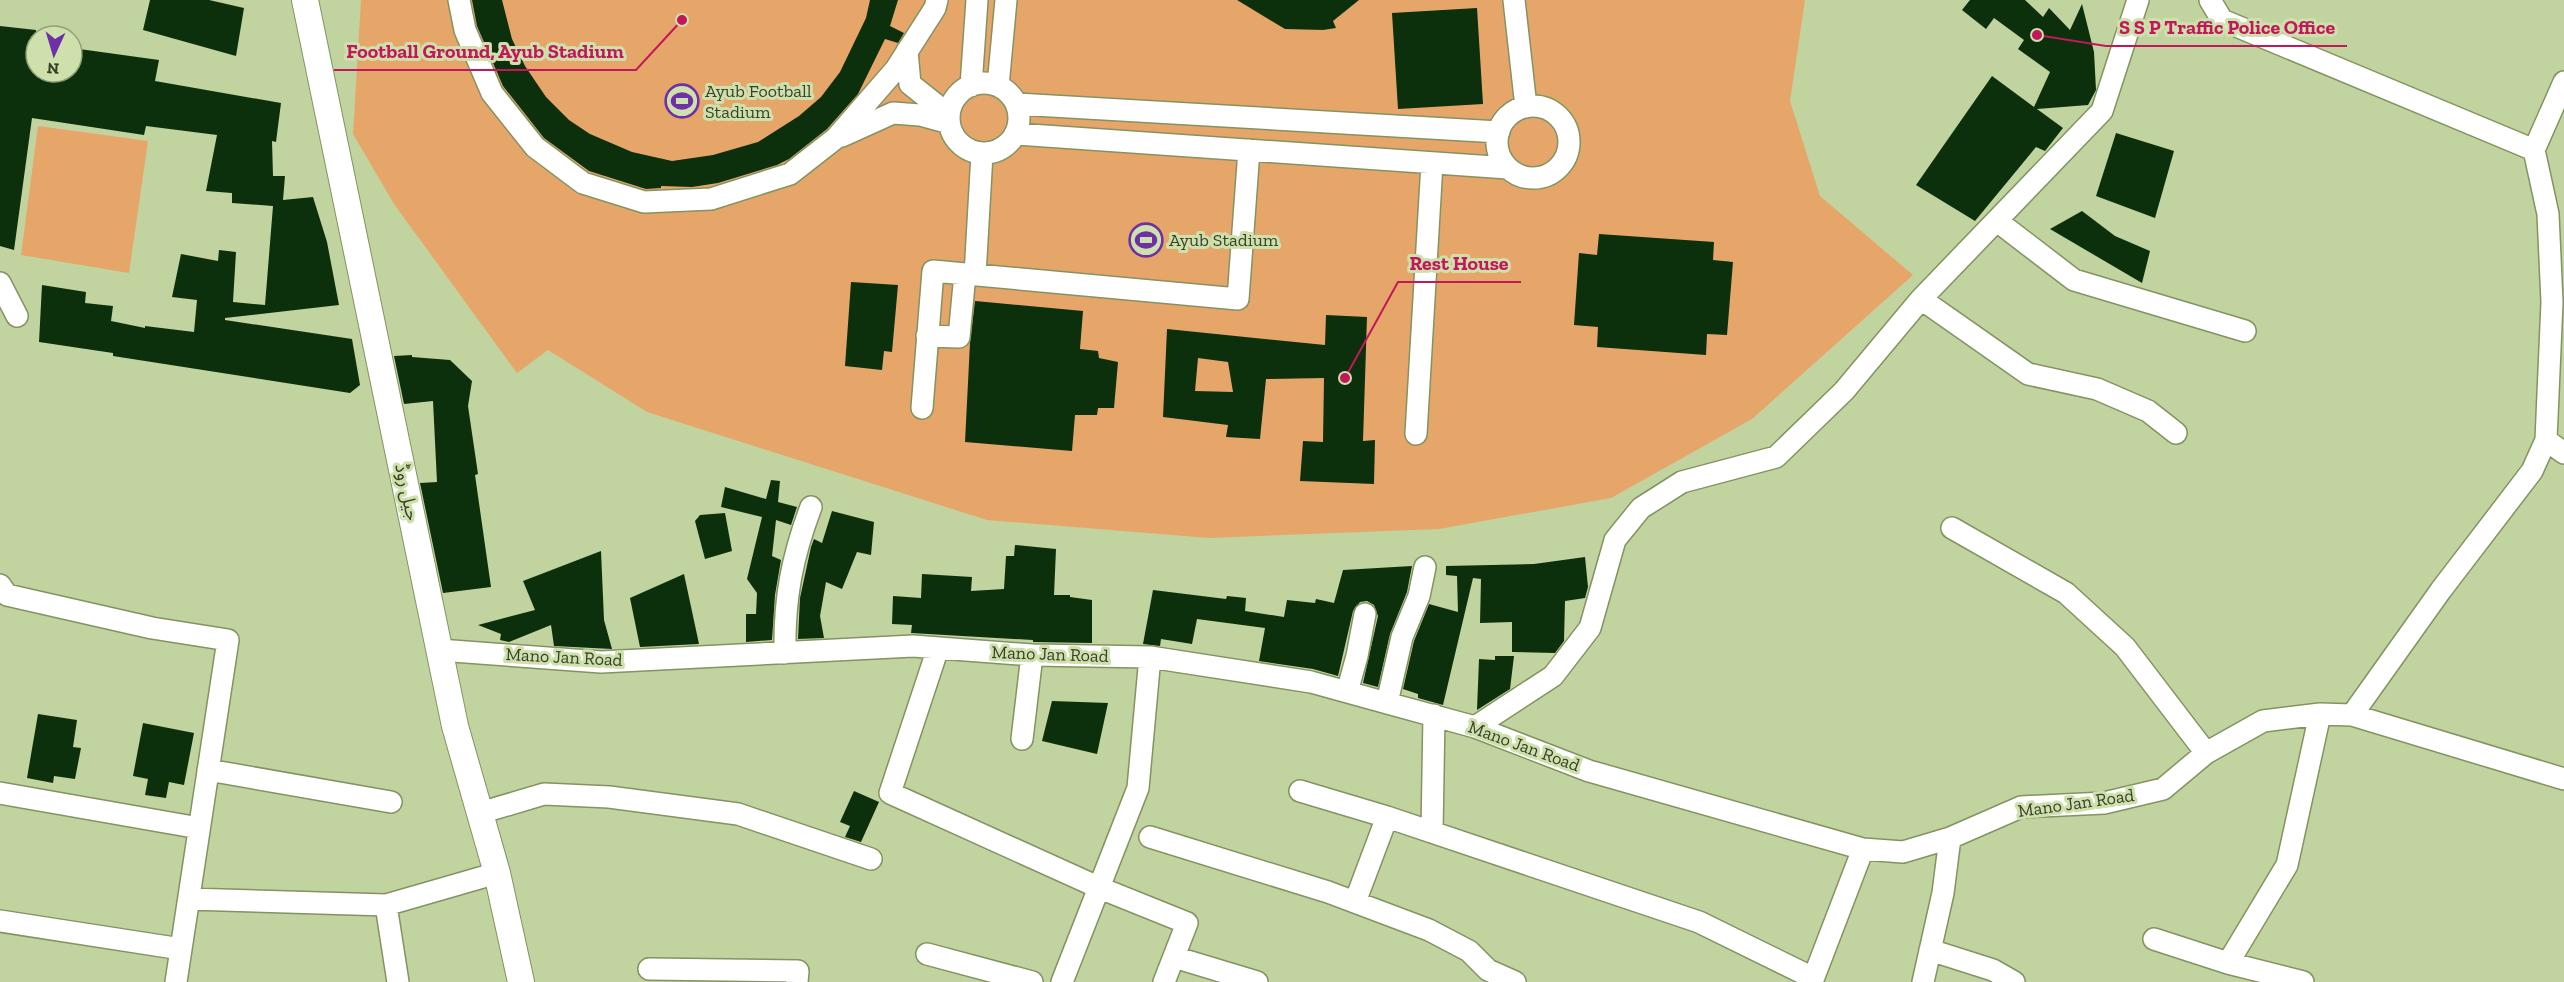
<svg xmlns="http://www.w3.org/2000/svg" width="2564" height="982" viewBox="0 0 2564 982" font-family="'Zilla Slab','Noto Sans Arabic',serif">
  <style>
    .green { fill: #e6a66a }
    .building { fill: #0c300c; fill-rule: evenodd }
    .lines { fill: none; stroke-linecap: round; stroke-linejoin: round }
    .minor-casing { stroke: #839361; stroke-width: 24 }
    .major-casing { stroke: #839361; stroke-width: 28 }
    .minor { stroke: #fff; stroke-width: 21 }
    .major { stroke: #fff; stroke-width: 26 }
    .labels { text-anchor: middle; stroke-width: 6; stroke-linejoin: round; paint-order: stroke }
    .poi-label { font-size: 18px; fill: #39402a; stroke: #cee0ab; text-anchor: start }
    .street-label { font-size: 18px; fill: #39402a; stroke: #cee0ab }
    .leader { fill: none; stroke: #c2185b; stroke-width: 2 }
    .callout-dot { fill: #c2185b; stroke: #cee0ab; stroke-width: 2 }
    .callout-label { font-size: 20px; text-anchor: middle; font-weight: bold; fill: #c2185b; stroke: #cee0ab; stroke-width: 6; stroke-linejoin: round; paint-order: stroke }
  </style>
  <rect width="100%" height="100%" fill="#c1d39e"/>
  <path class="green" d="M361 0H1805L1790 101 1820 196 1913 275 1752 419 1611 498 1439 529 1209 538 987 520 647 412 548 350 517 373 394 204 353 134Z
    M38 126 148 141 129 273 21 255Z"/>
  <path class="building" d="M150 0H209L244 8 236 56 143 30Z
    M472 0H502L512 39 525 66 546 97 569 120 590 134 632 152 672 161 713 155 758 142 799 116 821 97 840 72 866 18 870 0H898L890 26 904 33 898 43 885 39 858 94 827 129 789 159 777 165 718 183 692 187 661 186V188L646 189 589 171 544 138 503 86 477 26Z
    M1237 0H1359L1333 21 1336 28 1323 30 1285 29Z
    M1970 0H2025L2043 17 2049 8 2070 30 2082 4 2094 52 2096 90 2088 105 2037 109 2063 128 2045 151 2036 147 1975 221 1916 185 1992 76 2034 107 2050 72 2018 49 2024 40 1994 18 1986 29 1962 10Z
    M1477 8 1483 104 1398 109 1392 13Z
    M0 26 36 30V72H72V48L159 60 155 81 281 103 276 142 272 141 273 176H285L283 200 313 197 327 242 339 305 225 318V320L352 339 360 385 350 393 113 356V353L39 342 42 285 86 292 85 303 113 306 111 321 145 328V326L194 332 197 300 172 297 181 254 218 261 219 250 236 252 233 302 265 305 273 206 232 203V193L206 191 217 135 146 126 144 135 32 118 14 250 0 246Z
    M2116 133 2174 151 2155 218 2096 196Z
    M2082 211 2115 236 2150 251 2142 283 2050 229Z
    M1599 234 1714 242 1713 260 1733 262 1727 335 1707 334 1706 355 1597 347 1598 327 1574 325 1579 253 1597 255Z
    M851 282 898 285 892 352 884 351 882 370 845 366Z
    M975 301 1083 311 1080 349 1098 351 1099 358 1118 362 1114 408H1098L1097 415H1075L1072 451 965 442 970 343Z
    M1326 315 1367 317 1363 441 1375 440 1374 484 1300 481 1303 441 1323 442 1324 378 1266 379 1260 439 1226 437 1228 425 1163 417 1167 329 1325 345ZM1198 358 1228 362 1233 392 1195 391Z
    M412 355V357L450 360 472 381 468 406 478 474 475 475 491 587 443 593 420 483 437 482 433 401 404 404 394 356Z
    M771 480 780 481 778 502 797 507 791 525 776 520 772 556 781 560 775 595 772 640 746 642V614H756L757 593 747 579 762 517 721 507 725 487 766 499Z
    M832 511 874 522 871 555 857 552 842 589 826 582 820 616 824 638 798 639 800 598 811 547 814 539 822 543Z
    M725 513 732 551 705 559 695 521 700 515Z
    M1015 545 1056 549 1054 595H1070V597L1092 600V643L1033 642V640L911 633 912 625 892 624 893 596 921 598 922 574 972 577 971 591 1004 589 1006 556H1014Z
    M601 551 604 620 612 649 554 646 551 625 509 642 500 640 501 634 478 625 535 610 523 581Z
    M1585 557 1588 587 1585 598 1565 601 1564 641 1555 653 1512 652V622L1480 623 1481 579 1473 578 1443 705 1418 698V694L1403 689 1414 641 1429 604 1458 612 1457 576 1446 575V566L1534 564Z
    M1412 566 1407 592 1390 634 1378 687 1363 683 1378 616 1374 605 1367 601 1360 602 1353 611 1338 676 1313 669 1259 661 1265 628 1197 619 1192 644 1161 639 1160 646 1143 644 1153 590 1226 599 1227 596 1246 598 1245 611 1284 617 1287 600 1315 603 1316 599 1334 603 1343 570Z
    M684 574 699 644 640 647 630 598Z
    M1495 656H1514L1510 689 1477 710 1479 659 1495 660Z
    M1052 701 1108 703 1097 754 1042 741Z
    M38 714 77 720 73 747 81 748 75 779 54 776 53 783 27 778Z
    M143 723 194 733 184 785 169 782 166 798 145 795 148 779 133 776Z
    M854 791 879 802 861 842 845 837 850 826 840 822Z"/>
  <g class="lines">
    <defs>
      <path id="minor" d="M459 0 465 30 492 93 535 147 583 183 644 202 711 199 790 174 836 138 896 69 935 8 937 0
        M1514 0 1526 107
        M2210 0 2222 20 2534 150 2548 214 2552 302 2546 440 2532 471 2441 590 2352 715
        M907 51 910 84 949 115
        M949 118a35 35 0 1 1 70 0a35 35 0 1 1-70 0Z
        M971 86 977 0
        M998 86 1006 0
        M1017 104 1499 132
        M1497 142a36 36 0 1 1 72 0a36 36 0 1 1-72 0Z
        M1016 134 1508 168
        M842 136 893 113 920 115 949 123
        M2534 150 2564 82
        M1997 221 2074 280 2245 331
        M975 275 982 154
        M0 283 17 316
        M1921 299 2028 374 2097 389 2148 411 2176 433
        M927 336 959 337 965 274
        M922 408 933 271 1238 299 1249 150
        M1416 434 1432 163
        M2546 440 2564 453
        M1952 528 2066 593 2125 647 2206 753
        M0 585 7 595 152 628 228 640 176 982
        M938 648 890 793 1100 888 1187 923 1164 982
        M439 650 601 662 913 646 1032 655 1150 657 1311 682 1387 703 1475 727 1589 771 1863 849 1903 852 1950 838 2021 807 2104 803 2163 789 2206 753 2263 721 2320 714 2352 715 2564 779
        M785 653C784 599 792 557 811 507
        M1347 692 1357 656 1365 614
        M1387 703 1402 637 1419 596 1425 567
        M1475 727 1553 676 1590 628 1615 540 1641 508 1682 482 1776 457 1844 391 1921 299 2102 111 2138 0
        M1022 739 1032 655
        M208 770 391 802
        M1300 791 1387 817 1699 922 1813 978
        M0 793 199 828
        M480 813 544 794 609 797 738 814 871 859
        M1432 832 1434 715
        M1150 837 1328 892 1429 930 1469 951 1488 970 1515 982
        M189 899 386 905 497 873
        M1355 902 1387 817
        M386 905 398 982
        M0 921 181 949
        M2154 939 2228 963 2303 982
        M1930 950 1993 970 2014 982
        M927 954 1032 982
        M1174 957 1257 982
        M2228 963 2287 865 2320 714
        M649 969 798 971 797 982
        M1062 982 1138 788 1150 657
        M1812 982 1863 849
        M1923 982 1943 893 1950 838"/>
      <path id="major" d="M305 0 455 726 497 873 521 982"/>
    </defs>
    <use href="#minor" class="minor-casing"/>
    <use href="#major" class="major-casing"/>
    <use href="#minor" class="minor"/>
    <use href="#major" class="major"/>
  </g>
  <defs>
    <symbol id="stadium-ring" viewBox="-11 -11 22 22"><circle r="9.5" fill="#cee0ab" stroke="#6d30a6" stroke-width="1.5"/><path d="M0-5a6.5 5 0 1 0 0 10a6.5 5 0 1 0 0-10ZM-3.5-1.8h7v3.6h-7Z" fill="#6d30a6"/></symbol>
  </defs>
  <g fill-rule="evenodd">
    <use href="#stadium-ring" x="663" y="82" width="38" height="38"/>
    <use href="#stadium-ring" x="1127" y="221" width="38" height="38"/>
  </g>
  <g class="labels">
    <g class="poi-label">
      <text x="705" y="97">Ayub Football<tspan x="705" dy="21">Stadium</tspan></text>
      <text x="1169" y="246">Ayub Stadium</text>
    </g>
    <g class="street-label">
      <text transform="translate(407 492) rotate(78)" y="6">جیل روڈ</text>
      <text transform="translate(1050 654) rotate(2)" y="6">Mano Jan Road</text>
      <text transform="translate(564 657) rotate(3)" y="6">Mano Jan Road</text>
      <text transform="translate(1524 746) rotate(20)" y="6">Mano Jan Road</text>
      <text transform="translate(2076 803) rotate(-8)" y="6">Mano Jan Road</text>
    </g>
  </g>
  <path class="leader" d="M2037 35L2106 46H2347M682 20L636 70H334M1345 378L1398 282H1521"/>
  <g class="callout-dot">
    <circle cx="2037" cy="35" r="6"/>
    <circle cx="682" cy="20" r="6"/>
    <circle cx="1345" cy="378" r="6"/>
  </g>
  <g class="callout-label">
    <text x="2227" y="34">S S P Traffic Police Office</text>
    <text x="485" y="58">Football Ground, Ayub Stadium</text>
    <text x="1459" y="270">Rest House</text>
  </g>
  <g transform="translate(54 54) rotate(184)"><circle r="28" fill="#cee0ab" stroke="#92a077" stroke-width="1.5"/>
  <path d="M0-4.5L10 22L0 15L-10 22Z" fill="#6d30a6"/>
  <text y="-9" font-size="16" font-weight="bold" text-anchor="middle" fill="#39402a">N</text>
  </g>
</svg>
